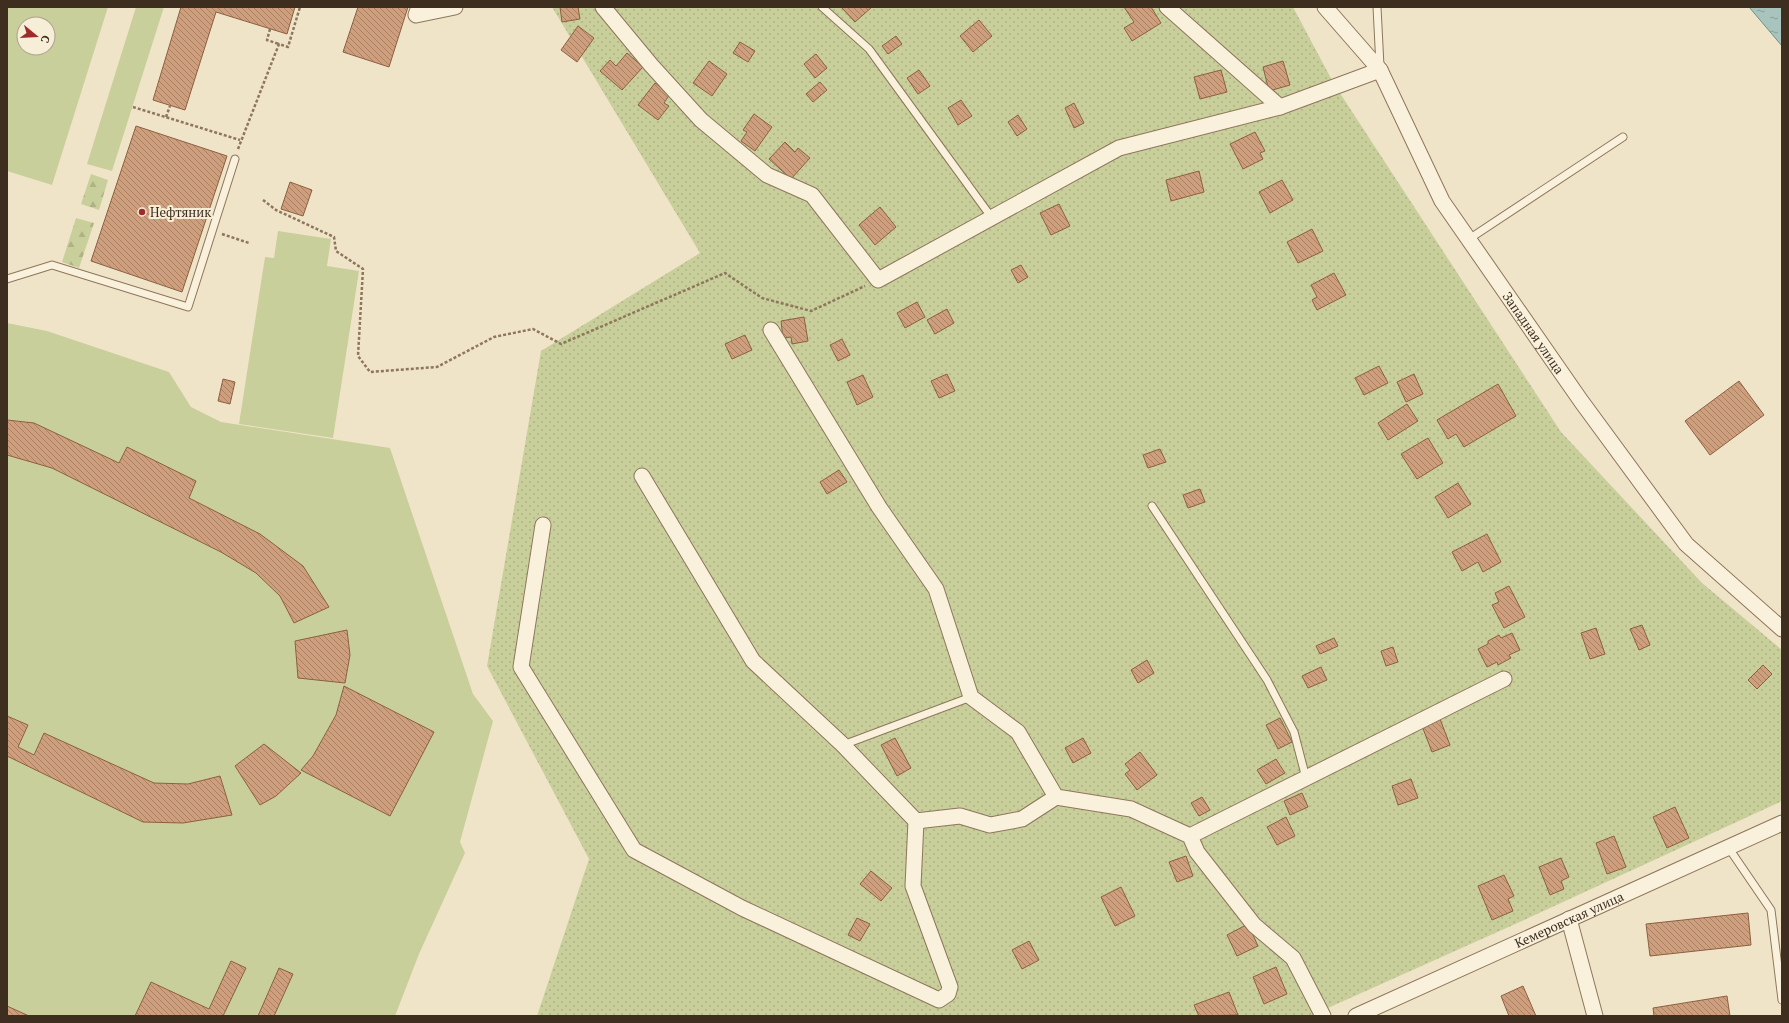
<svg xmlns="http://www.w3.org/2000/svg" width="1789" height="1023" viewBox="0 0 1789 1023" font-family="'PT Serif',serif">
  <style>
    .grass { fill: #c9cf9b; fill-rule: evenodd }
    .forest { fill: url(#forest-firs) }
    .garden { fill: url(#garden-dots) }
    .water { fill: url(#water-ripples); stroke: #6f938a }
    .building { fill: url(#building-back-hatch); stroke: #8d5f41 }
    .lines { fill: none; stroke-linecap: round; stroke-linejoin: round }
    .lane-casing { stroke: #8d765c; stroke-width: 9 }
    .street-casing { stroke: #8d765c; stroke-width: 17 }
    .path { stroke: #8d765c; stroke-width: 2.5; stroke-dasharray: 3 2; stroke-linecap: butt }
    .lane { stroke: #faf1dc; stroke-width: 7 }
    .street { stroke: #faf1dc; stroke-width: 15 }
    .poi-dot { fill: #9e2a2b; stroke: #f7eed8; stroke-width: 1.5 }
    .labels { text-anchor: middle; stroke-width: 4; stroke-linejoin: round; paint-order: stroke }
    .poi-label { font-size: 13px; fill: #3d2e20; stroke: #f7eed8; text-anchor: start }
    .street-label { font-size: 13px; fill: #3d2e20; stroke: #f7eed8 }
  </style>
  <defs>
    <pattern id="forest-firs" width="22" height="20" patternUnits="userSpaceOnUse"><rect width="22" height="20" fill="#c9cf9b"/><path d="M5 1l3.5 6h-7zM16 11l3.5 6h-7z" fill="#aeb285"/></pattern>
    <pattern id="garden-dots" width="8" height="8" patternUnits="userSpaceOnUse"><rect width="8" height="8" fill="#c9cf9b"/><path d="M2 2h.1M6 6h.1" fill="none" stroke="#aeb285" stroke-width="1.8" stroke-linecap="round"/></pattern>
    <pattern id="water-ripples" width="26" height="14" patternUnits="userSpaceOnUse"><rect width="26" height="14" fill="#a9c4bc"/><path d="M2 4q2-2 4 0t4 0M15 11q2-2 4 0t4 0" fill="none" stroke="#8ba098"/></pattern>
    <pattern id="building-back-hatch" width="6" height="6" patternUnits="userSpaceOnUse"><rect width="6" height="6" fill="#cf9f7d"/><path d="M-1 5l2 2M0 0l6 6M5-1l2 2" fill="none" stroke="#a98266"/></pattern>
  </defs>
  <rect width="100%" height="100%" fill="#f0e4c8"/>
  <path class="grass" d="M7 7H108L52 185 7 171ZM24 24H48V48H24Z
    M136 7H164L112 171 87 164Z
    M278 231 331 239 327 266 359 271 333 438 239 424 265 257 274 258Z
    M7 323 47 331 169 372 191 407 221 422 390 448 473 694 493 721 460 842 465 853 419 954 395 1016H7Z"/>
  <path class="forest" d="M91 174 108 180 99 210 81 204Z
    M76 218 94 223 79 268 62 262Z"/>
  <path class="garden" d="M552 7H1293L1334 84 1561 432 1702 583 1782 650V801L1522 921 1310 1016H537L589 859 487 666 541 351 700 253Z"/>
  <path class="water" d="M1749 7H1782V46Z"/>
  <path class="building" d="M181 7H295L287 34 216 12 185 110 153 100Z
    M358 7H408L389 67 343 52Z
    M560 7H578L580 19 562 22Z
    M841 7H872L855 22Z
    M1124 7H1151L1161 23 1132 41 1124 28 1134 22Z
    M979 20 992 36 973 52 960 36Z
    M578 26 594 38 577 62 561 50Z
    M896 36 902 44 888 54 882 46Z
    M740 42 755 51 748 62 733 53Z
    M627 53 643 67 622 90 600 71 610 60 616 66Z
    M816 54 827 68 815 78 804 64Z
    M709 61 727 74 712 96 693 83Z
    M1283 61 1290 85 1269 91 1263 67Z
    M919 70 930 86 918 94 907 78Z
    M1221 70 1227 92 1200 99 1194 77Z
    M820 82 827 90 813 102 806 94Z
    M655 83 670 94 664 103 669 106 658 120 638 105Z
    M961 100 972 116 958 125 948 108Z
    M1074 103 1084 123 1074 128 1065 108Z
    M754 114 772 127 755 151 741 141 747 132 743 130Z
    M1018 115 1027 129 1017 136 1008 122Z
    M136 126 227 156 182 292 91 261Z
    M1255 132 1265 151 1260 153 1263 159 1243 169 1230 144Z
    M785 142 795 152 798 148 810 158 791 179 769 159Z
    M1199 171 1204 192 1171 201 1166 180Z
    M1282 180 1293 200 1270 213 1259 192Z
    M290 182 312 190 303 216 281 209Z
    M1059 204 1070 226 1051 235 1040 213Z
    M880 207 896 227 875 245 859 225Z
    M1312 229 1323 251 1298 263 1287 242Z
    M1021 265 1028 277 1018 283 1011 270Z
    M1334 273 1346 295 1317 310 1312 300 1317 297 1311 285Z
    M917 302 925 317 905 328 897 313Z
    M947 309 954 323 935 334 927 320Z
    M804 317 808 341 792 344 791 337 783 338 781 321Z
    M745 335 752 350 732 359 725 344Z
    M842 339 850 355 838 361 830 345Z
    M1379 366 1388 383 1364 395 1355 378Z
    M947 374 955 391 939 398 931 381Z
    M1414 374 1423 394 1406 402 1397 382Z
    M863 375 873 397 857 405 847 382Z
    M223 379 235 382 230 404 218 401Z
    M1739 381 1764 415 1710 455 1685 421Z
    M1498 384 1516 416 1464 447 1456 434 1448 439 1437 420Z
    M1407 404 1418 421 1388 440 1378 423Z
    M7 420 34 423 119 463 127 447 196 481 189 498 260 534 303 566 329 607 294 623 280 596 256 573 221 552 52 468 7 455Z
    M1428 438 1443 463 1417 479 1401 454Z
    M1160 449 1166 462 1148 468 1143 455Z
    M839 470 847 482 827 494 820 482Z
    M1458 483 1471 504 1448 518 1435 497Z
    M1200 489 1205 502 1188 508 1183 495Z
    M1487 534 1501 562 1483 572 1478 562 1462 571 1452 552Z
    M1509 586 1525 617 1504 628 1492 605 1499 602 1495 593Z
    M1642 625 1650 645 1639 650 1630 629Z
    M1596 628 1605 654 1590 659 1581 633Z
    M347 630 350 655 345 683 298 678 295 641Z
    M1512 633 1520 650 1509 655 1511 658 1498 665 1497 662 1487 667 1478 649 1488 644V641L1499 635 1501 638Z
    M1334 638 1338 646 1320 654 1316 646Z
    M1393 647 1398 662 1386 666 1381 651Z
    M1147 660 1154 673 1138 683 1131 670Z
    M1763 665 1772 674 1757 689 1748 680Z
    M1321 667 1327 680 1308 688 1302 676Z
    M344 686 434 732 390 816 301 770 313 756 336 715Z
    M7 716 28 725 18 747 34 755 44 733 154 783 188 784 220 776 232 815 183 823 143 822 7 756Z
    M1280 718 1292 742 1278 749 1266 725Z
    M1440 719 1450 745 1432 752 1422 726Z
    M895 738 911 768 897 776 881 745Z
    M1083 738 1091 753 1073 763 1065 748Z
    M264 744 301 773 276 796 260 805 235 766Z
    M1140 752 1157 775 1137 790 1125 774 1130 770 1125 764Z
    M1276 759 1285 773 1266 784 1257 770Z
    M1411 779 1418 798 1398 805 1392 786Z
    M1302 793 1308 807 1290 815 1284 801Z
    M1202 797 1210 810 1199 816 1191 803Z
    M1675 807 1689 838 1667 848 1653 817Z
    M1286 817 1295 836 1277 845 1267 827Z
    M1614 836 1626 867 1607 874 1596 843Z
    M1186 856 1193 876 1177 882 1169 862Z
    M1561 858 1569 877 1561 881 1564 889 1550 895 1539 867Z
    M871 871 892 888 881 901 860 884Z
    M1504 875 1514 896 1508 899 1513 911 1492 920 1478 886Z
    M1121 887 1135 916 1115 926 1101 897Z
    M1748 913 1751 945 1650 956 1646 924Z
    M857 918 870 924 860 941 848 935Z
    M1248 924 1258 946 1237 956 1227 935Z
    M1029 941 1039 960 1022 969 1012 950Z
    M231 961 246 968 223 1016H135L151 982 209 1009Z
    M1276 967 1287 994 1264 1004 1253 977Z
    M279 968 293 974 274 1016H258Z
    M1523 986 1536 1016H1509L1501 996Z
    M1229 992 1238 1015 1199 1016 1194 1005Z
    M1727 996 1730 1016H1654L1653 1008Z
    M7 1006 29 1016H7Z"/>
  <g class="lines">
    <defs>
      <path id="lane" d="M822 7 869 49 992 218
        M1377 7 1380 66
        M1469 239 1623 137
        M7 279 52 265 188 307 235 159
        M1152 506 1267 680 1294 732 1306 778
        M843 745 971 697
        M1728 847 1771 910 1782 1000"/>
      <g id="street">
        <path d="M419 7 416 15 455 7"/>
        <path d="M603 7 651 65 701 120 767 175 812 195 878 280 1119 148 1280 107 1380 70"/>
        <path d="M1167 7 1280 107"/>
        <path id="s1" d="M1325 7 1380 70 1442 201 1581 401 1686 544 1782 629"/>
        <path d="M771 330 879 507 936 589 971 697 1018 732 1056 797 1131 809 1190 836 1197 852 1254 925 1293 958 1323 1016"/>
        <path d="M642 476 753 661 843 745 916 821 960 816 990 825 1022 819 1056 797"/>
        <path d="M543 525 521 667 634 850 742 908 939 1000 948 994 950 987 913 886 916 821"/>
        <path d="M1190 836 1504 679"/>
        <path d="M1569 919 1595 1016"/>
        <path id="s2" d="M1356 1016 1782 823"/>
      </g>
    </defs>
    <use href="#lane" class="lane-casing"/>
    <use href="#street" class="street-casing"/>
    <path class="path" d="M270 29 267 40 279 44
      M133 107 240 140
      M166 117 170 106
      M238 149 279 44 288 47 300 7
      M263 200 276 210 334 237 336 251 363 269 358 356 370 372 437 367 494 337 533 329 561 344 725 273 762 298 811 311 865 286
      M222 234 249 243"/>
    <use href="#lane" class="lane"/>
    <use href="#street" class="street"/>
  </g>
  <circle class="poi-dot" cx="142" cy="212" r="4"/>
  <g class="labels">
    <g class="poi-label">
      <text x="150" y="217">Нефтяник</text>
    </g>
    <g class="street-label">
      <text dy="5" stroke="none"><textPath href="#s1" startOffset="389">Западная улица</textPath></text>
      <text dy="5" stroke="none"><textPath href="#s2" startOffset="234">Кемеровская улица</textPath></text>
    </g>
  </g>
  <rect width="1789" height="1023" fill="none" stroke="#3d2e20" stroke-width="16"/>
  <g transform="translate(36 36) rotate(108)"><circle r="19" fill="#f7eed8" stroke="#ada18e"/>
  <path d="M0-3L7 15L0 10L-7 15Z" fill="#9e2a2b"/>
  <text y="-6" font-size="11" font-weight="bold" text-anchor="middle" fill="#3d2e20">С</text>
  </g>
</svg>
